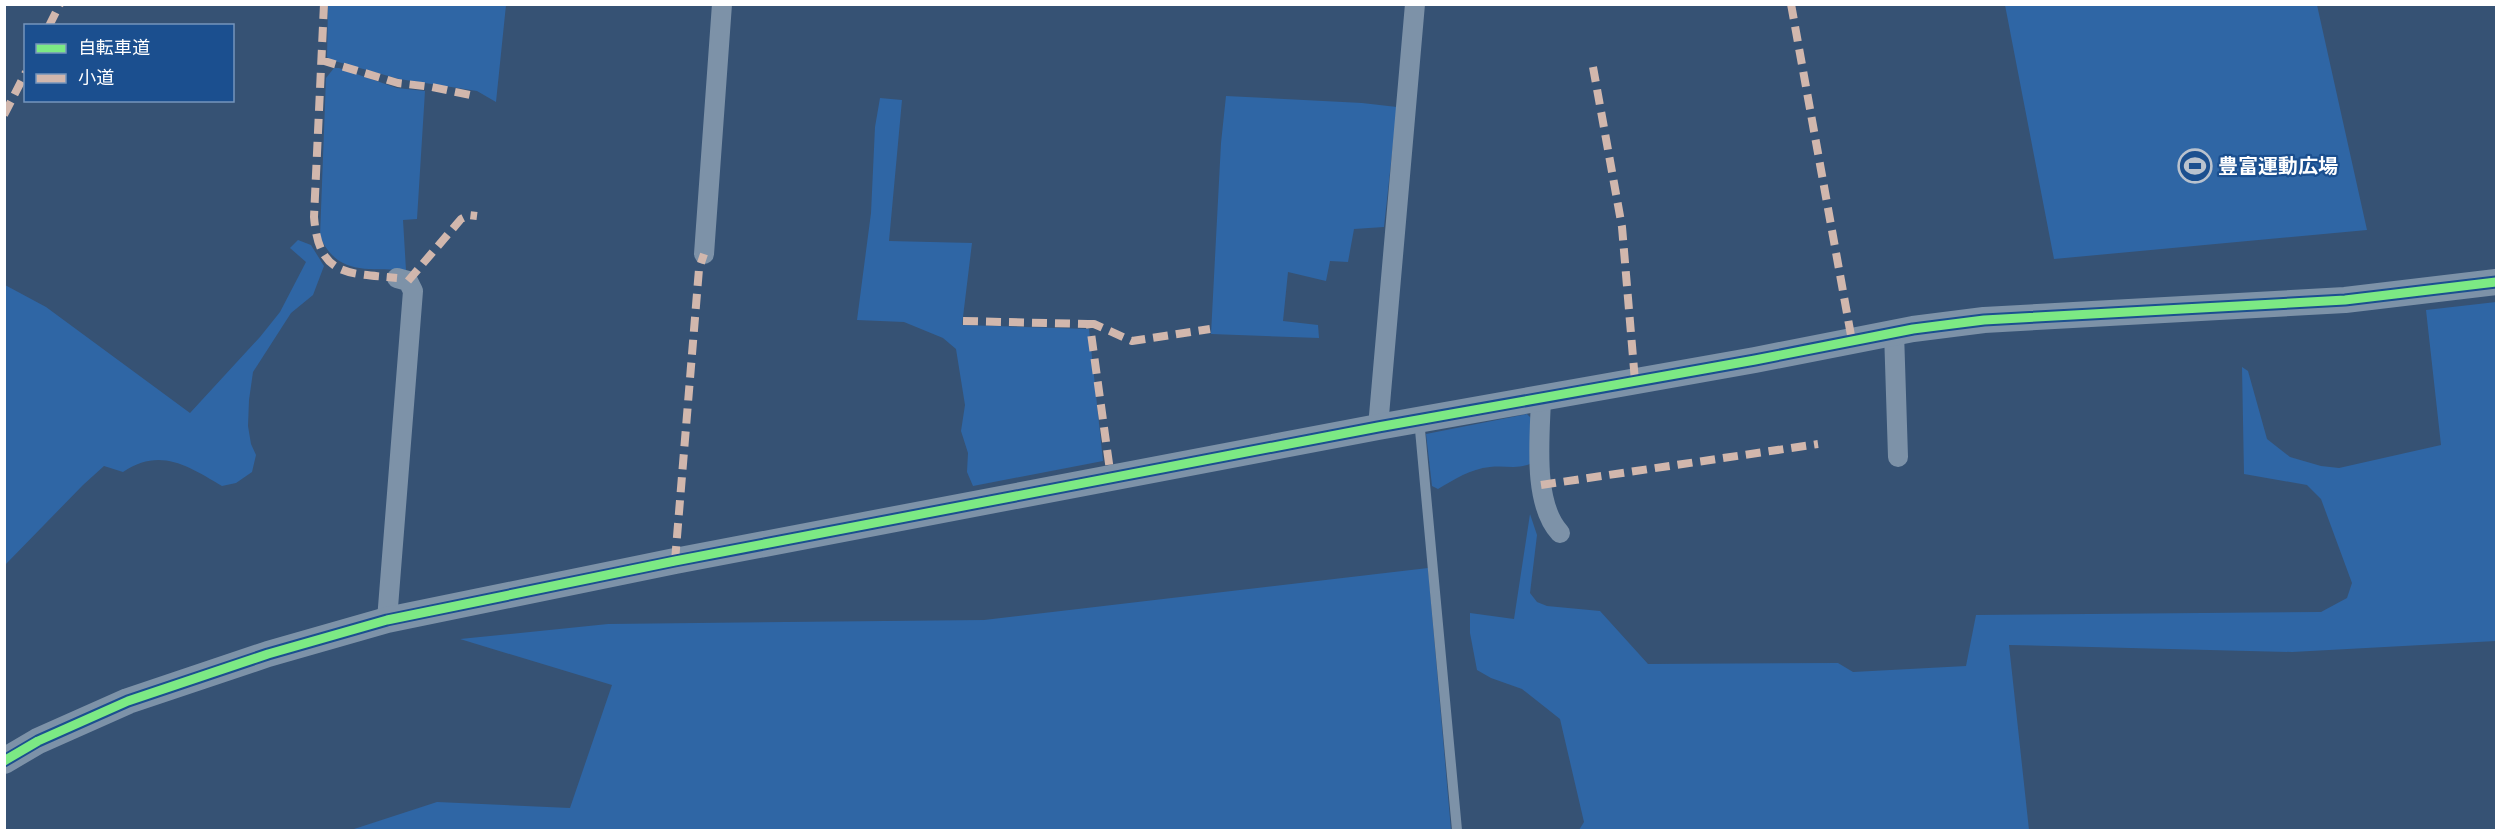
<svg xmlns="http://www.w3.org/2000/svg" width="2501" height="835" viewBox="0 0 2501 835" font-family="'DM Sans','Noto Sans JP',sans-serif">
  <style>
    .green { fill: #2f66a5 }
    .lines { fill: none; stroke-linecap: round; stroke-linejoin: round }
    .service { stroke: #7d92a8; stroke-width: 10 }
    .minor { stroke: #7d92a8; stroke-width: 20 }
    .tertiary { stroke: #7d92a8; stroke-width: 26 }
    .quiet { stroke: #d1b7ad; stroke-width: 8; stroke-dasharray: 15 8; stroke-linecap: butt }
    .cycleway-casing { stroke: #1b4f8f; stroke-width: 13 }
    .cycleway { stroke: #7ce984; stroke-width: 9 }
    .labels { text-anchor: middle; stroke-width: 4.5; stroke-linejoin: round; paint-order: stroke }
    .poi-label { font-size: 20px; font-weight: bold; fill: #fff; stroke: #1b4f8f; text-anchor: start }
  </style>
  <rect width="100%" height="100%" fill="#365274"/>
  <path class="green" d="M328 5H506L496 102 477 91 399 79 331 60 327 57Z
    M2005 5H2317L2367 230 2054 259Z
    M334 68H339L397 88 425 91 417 219 403 220 406 270C370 268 336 276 320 236L326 78Z
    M1226 96 1362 103 1397 107 1384 227 1354 229 1348 262 1330 261 1326 281 1288 272 1283 321 1318 325 1319 338 1211 334 1221 143Z
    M880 98 902 100 889 241 972 243 962 325 1089 329 1103 461 973 486 967 472 968 453 961 431 965 405 956 349 943 338 904 322 857 320 871 213 875 127Z
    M298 240 311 245 324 266 313 295 291 313 253 372 249 400 248 426 251 444 256 455 252 472 236 483 222 486C188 466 160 447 123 472L104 466 83 485 5 565V285L46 307 190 413 260 337 280 312 306 262 290 248Z
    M2496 302V641L2292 652 2009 645 2029 830H1579L1584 822 1560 719 1522 689 1491 678 1477 670 1470 633V613L1514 619 1530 514 1537 535 1530 593 1537 602 1547 606 1600 611 1648 664 1838 663 1853 672 1966 666 1976 615 2321 612 2347 598 2352 583 2321 499 2307 485 2244 474 2242 367 2248 371 2267 439 2290 457 2321 466 2339 468 2441 445 2426 310Z
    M1527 414 1532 419V463C1518 470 1506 465 1490 467 1470 469 1455 479 1438 489L1432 486 1426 434Z
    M1428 568 1451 830H351L437 802 570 808 612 685 460 639 608 624 984 620Z"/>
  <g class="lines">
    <path class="service" d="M1419 419 1457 830"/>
    <path class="minor" d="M704 254 722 4
      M1894 332 1898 457
      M1541 398C1540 436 1532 503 1560 533
      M1378 427 1415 4
      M387 620 413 291 408 281 397 278"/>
    <path class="tertiary" d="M4 761 38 741 128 701 268 654 387 620 675 561 1378 427 1755 360 1913 329 1984 320 2345 300 2496 282"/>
    <path class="quiet" d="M324 4 314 217C319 277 347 273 397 278
      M1791 4 1852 341
      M49 26 60 4
      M321 60 398 83 432 87 475 96
      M1593 67 1622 227 1635 381
      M4 115 26 72
      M408 281 461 219 469 215 477 216
      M963 321 1088 324 1090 326 1111 478
      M1088 324H1094L1132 341 1210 329
      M1541 485 1818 444
      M675 561 699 269 704 254"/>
    <defs>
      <path id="cycleway" d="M4 761 38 741 128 701 268 654 387 620 675 561 1378 427 1755 360 1913 329 1984 320 2345 300 2496 282"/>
    </defs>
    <use href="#cycleway" class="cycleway-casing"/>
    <use href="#cycleway" class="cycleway"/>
  </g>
  <defs>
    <symbol id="stadium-ring" viewBox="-11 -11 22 22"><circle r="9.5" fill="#1b4f8f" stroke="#b9c2ce" stroke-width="1.5"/><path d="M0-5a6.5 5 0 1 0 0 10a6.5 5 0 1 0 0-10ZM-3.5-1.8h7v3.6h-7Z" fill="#b9c2ce"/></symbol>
  </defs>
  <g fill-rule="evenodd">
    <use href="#stadium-ring" x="2176" y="147" width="38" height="38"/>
  </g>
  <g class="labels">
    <g class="poi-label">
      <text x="2218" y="173">豊富運動広場</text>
    </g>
  </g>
  <rect width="2501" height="835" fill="none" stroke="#ffffff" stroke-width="12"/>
  <rect x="24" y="24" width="210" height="78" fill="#1b4f8f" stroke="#7695bc" stroke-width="1.5"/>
  <rect x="36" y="44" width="30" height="9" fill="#7ce984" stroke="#7695bc" stroke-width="1.5"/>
  <text x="78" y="54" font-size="18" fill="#ffffff">自転車道</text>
  <rect x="36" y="74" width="30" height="9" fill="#d1b7ad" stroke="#7695bc" stroke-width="1.5"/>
  <text x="78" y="84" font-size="18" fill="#ffffff">小道</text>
</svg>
